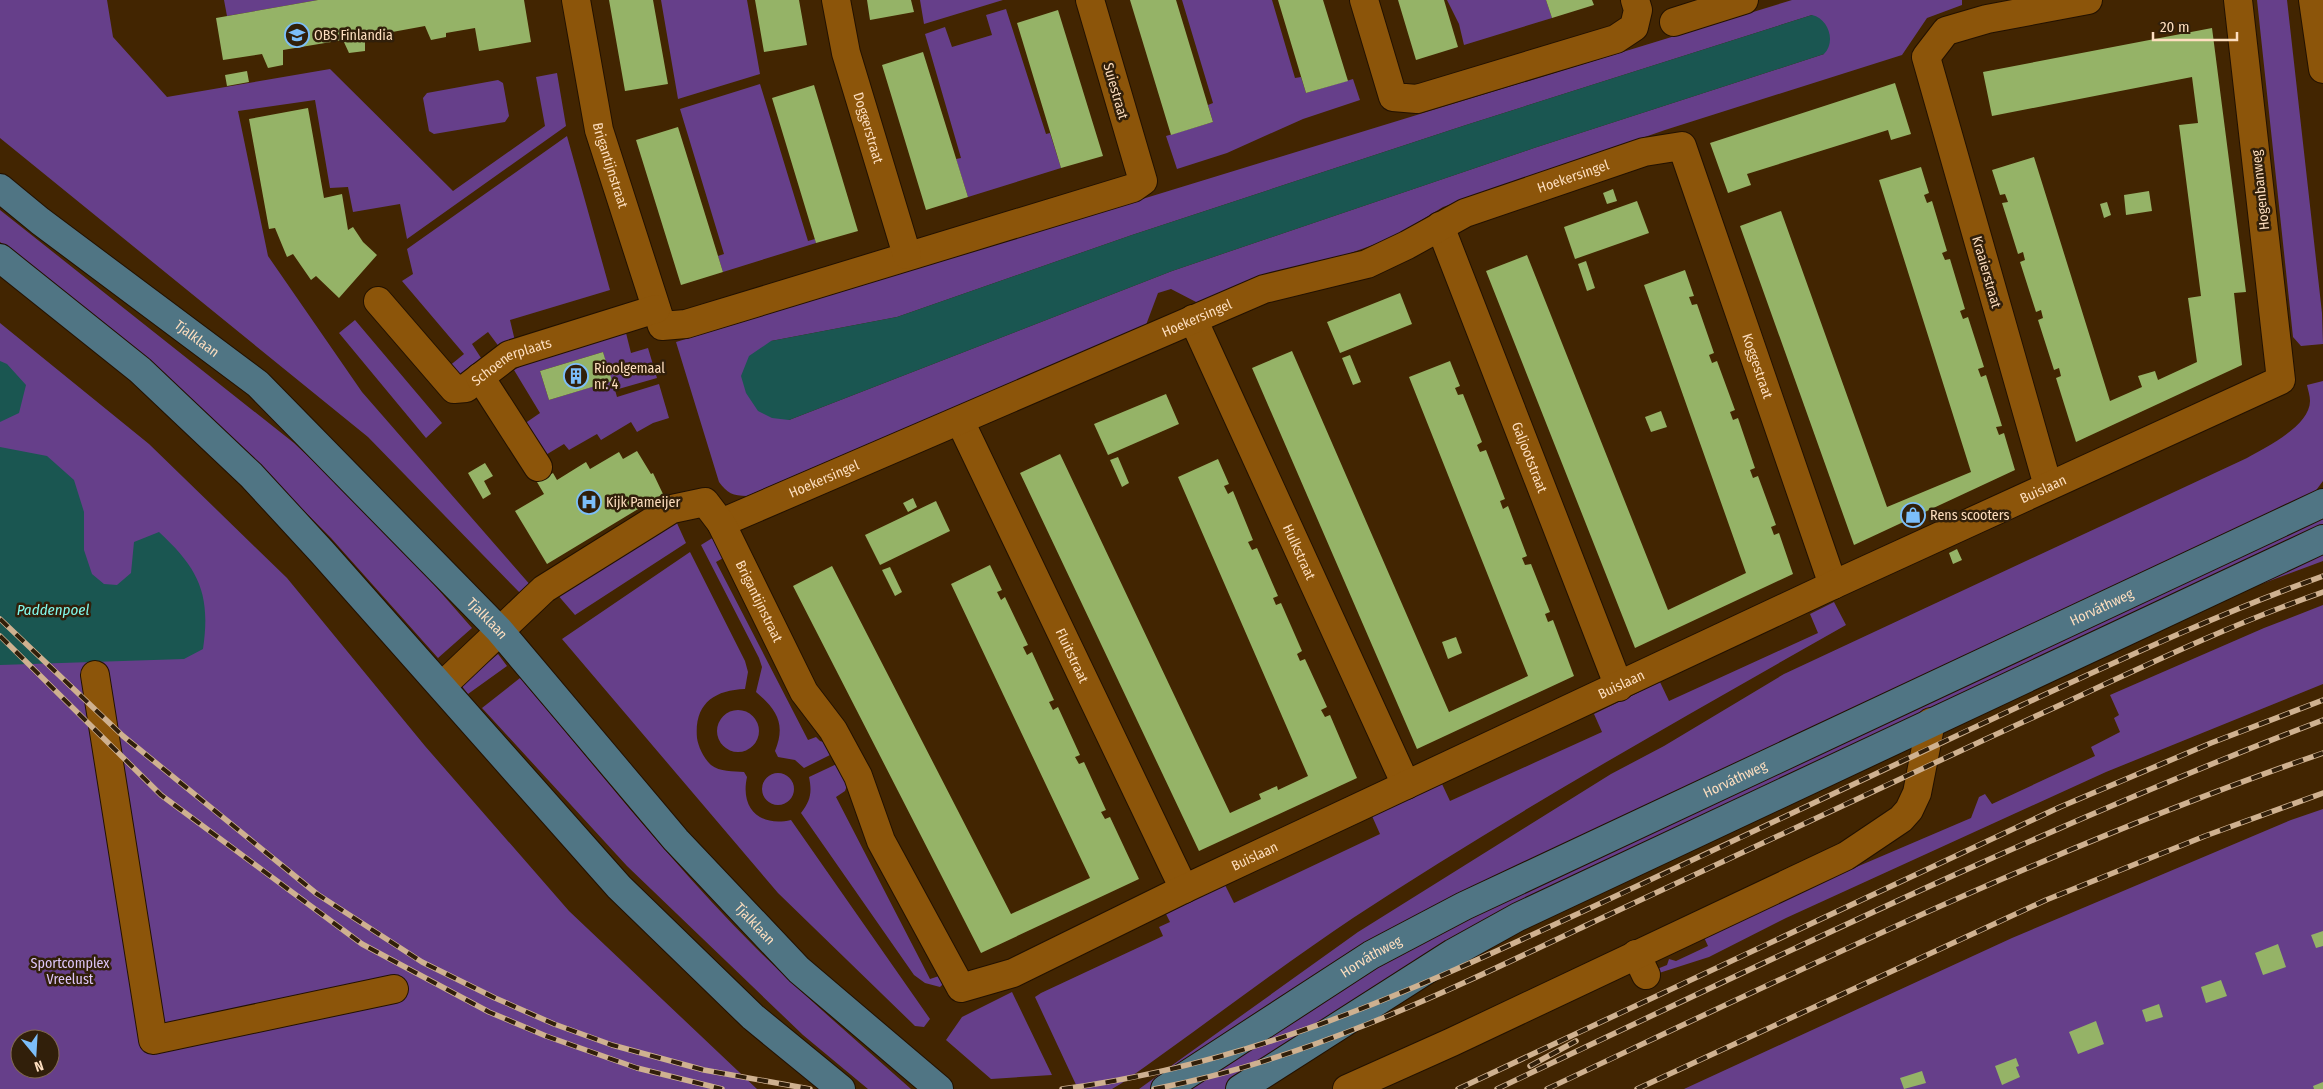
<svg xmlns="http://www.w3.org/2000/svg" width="2323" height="1089" viewBox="0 0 2323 1089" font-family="'Fira Sans Condensed',sans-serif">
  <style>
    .green { fill: #663f8a; fill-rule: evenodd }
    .water { fill: #1a5651 }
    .building { fill: #95b367 }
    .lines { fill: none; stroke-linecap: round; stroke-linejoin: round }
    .minor-casing { stroke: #210; stroke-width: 30 }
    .major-casing { stroke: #210; stroke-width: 30 }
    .minor { stroke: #8c550a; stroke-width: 28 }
    .major { stroke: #507584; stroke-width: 28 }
    .rail-casing { stroke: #cfb190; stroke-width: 5.5 }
    .rail { stroke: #311f0a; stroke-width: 4; stroke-dasharray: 11; stroke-linecap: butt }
    .labels { text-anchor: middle; stroke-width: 5; stroke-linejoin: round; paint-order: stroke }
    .poi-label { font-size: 14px; fill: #fddebf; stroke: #311f0a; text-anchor: start }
    .street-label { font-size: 14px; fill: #fddebf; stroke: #311f0a }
    .park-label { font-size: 14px; fill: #dec6f8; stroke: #311f0a }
    .water-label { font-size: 15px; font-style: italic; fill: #82f9ec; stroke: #311f0a }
  </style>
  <rect width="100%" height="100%" fill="#422501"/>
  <path class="green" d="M0 0H107L113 37 167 97 330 69 453 191 545 126 536 77 557 73 566 126 407 239 400 204 353 212 348 187 330 188 315 100 238 111 268 256 362 392 532 587 522 595 368 437 0 138Z
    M224 0H318L227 16Z
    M661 0H747L760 74 678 99Z
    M920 0H1003L924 24Z
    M1182 0H1272L1295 78 1301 77 1306 93 1353 79 1360 100 1303 119 1227 153 1177 169 1166 136 1213 122 1208 105 1213 103Z
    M1447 0H1546L1552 18 1464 45 1459 24Z
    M1792 0H1962V5L1927 18 1902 55 1665 130 1443 207 1392 238 1337 258 1269 273 1198 303 1171 289 1158 293 1146 325 747 496C733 496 727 493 719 482L676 342ZM1812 15 1824 54 1534 148 1172 271 789 420 771 341 897 317 1132 235 1466 125Z
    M2257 0H2287L2322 313 2323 344 2301 346 2293 337Z
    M1006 9 1046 134 1050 133 1061 168 968 197 956 159 961 158 925 34 945 27 952 47 992 35 986 15Z
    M498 80 503 83 509 116 505 122 434 134 429 131 423 98 427 93Z
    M760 84 808 241 815 239 816 243 723 272 718 256 724 254 680 109Z
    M567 136 610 290 510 320 515 341 500 348 488 332 472 344 483 361 464 375 455 374 448 367 464 354 402 281 413 274 407 249Z
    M0 210 294 443 386 530 472 628 438 658 331 538 211 417 93 314 0 242Z
    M355 320 442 423 426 438 339 333Z
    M0 323 149 444 287 578 425 746 569 911 757 1089H0ZM20 1039H50V1069H20Z
    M626 333 631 353 648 348 657 378 615 390 617 397 659 384 669 418 653 423 637 432 631 422 601 440 597 434 569 450 564 444 544 456 524 424 540 413 514 370 525 364ZM603 352 611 381 549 400 540 371Z
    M2323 381V481L2311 497 1460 896 1150 1089H1139L1358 932 1611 774 1664 746 1784 674 2247 458C2265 448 2310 426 2310 401 2310 396 2308 390 2307 385Z
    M2323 515V527L1601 865 1228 1089H1184L1296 1013 1468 915Z
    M676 521 686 543 575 615 556 593Z
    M714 537 725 557 716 562 808 740 816 737 820 741 833 745 836 752 804 768 795 760 778 757 775 751C786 724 777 710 756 692L762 667 759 658 701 545Z
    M2323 547V561L2248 589Z
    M690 552 745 661 748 672 745 689C714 690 694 704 697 738 698 746 704 759 711 765 720 772 733 771 744 772L747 777C740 809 760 827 791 820L930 1019 924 1027 915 1026 778 893 562 639Z
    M1834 602 1846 625C1680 719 1513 813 1353 918 1274 971 1199 1029 1122 1083L1112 1089H1078L1035 997 1041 993 1163 936 1159 927 1170 922 1166 914 1225 885 1234 903 1380 834 1372 816 1442 784 1450 801 1602 732 1594 714 1660 682 1669 701 1818 633 1810 614Z
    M2323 605V684L2106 772 1786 918 1709 957 1659 973 1657 969 1667 965 1669 959 1676 961 1708 946 1702 933 1971 818 1979 797 1985 794 1992 804 2095 756 2091 747 2120 732 2114 718 2119 715 2110 695 2264 628Z
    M498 654 507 666 468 694 461 685Z
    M520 678C597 768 670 862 754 946 804 996 858 1042 911 1089H868L803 1035 627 866 482 708Z
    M717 731a21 21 0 1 1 42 0a21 21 0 1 1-42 0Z
    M841 762 850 777 845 791 836 797 930 979 939 976 943 984 940 987 925 983 914 975 801 813C811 800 812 792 809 777Z
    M762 789a16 16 0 1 1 32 0a16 16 0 1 1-32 0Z
    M2323 809V1089H1684L2012 938 2291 820Z
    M1012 992 1052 1075 991 1079 946 1040 962 1017Z"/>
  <path class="water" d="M1812 15C1829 19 1836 42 1824 54L1534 148 1172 271 789 420 772 418 758 411 746 393 741 376 749 356 771 341 897 317 1132 235 1466 125Z
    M0 361 7 364 26 385 19 413 0 422Z
    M0 447 47 456 74 480 84 512V550L92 574 104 584 117 585 131 573 134 542 159 532C199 569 211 594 203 649L184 659 0 665Z"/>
  <path class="building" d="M318 0H524L531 42 479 51 475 28 446 33V37L431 40 425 26 365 37V51L349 53 343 40 283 50V65L268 68 262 54 223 60 216 18Z
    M609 0H653L668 84 625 91Z
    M755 0H799L807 45 764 52Z
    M867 0H911L914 12 870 20Z
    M1130 0H1176L1213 122 1171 135Z
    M1278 0H1323L1348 81 1306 93Z
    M1398 0H1444L1458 47 1416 60Z
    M1546 0H1592L1594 5 1552 18Z
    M1058 10 1103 156 1061 168 1017 23Z
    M2212 28 2246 292 2234 293 2242 365 2076 442 2056 378 2061 376 2059 368 2054 370 2038 320 2043 318 2041 310 2036 312 2020 262 2025 260 2023 252 2018 254 2002 203 2008 202 2005 194 2000 195 1992 170 2034 157 2110 401 2142 387 2138 376 2155 371 2158 380 2197 362 2188 298 2201 296 2179 125 2198 123 2192 77 1992 116 1983 72Z
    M923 52 968 197 926 210 882 65Z
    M247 71 249 82 227 86 225 75Z
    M1895 83 1911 134 1891 140 1888 130 1747 174 1751 185 1728 193 1710 143Z
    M814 85 858 231 816 243 772 98Z
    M308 108 324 198 342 194 348 230 353 227 363 242 377 255 339 298 316 276 311 280 293 254 287 257 275 228 269 229 249 119Z
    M678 127 723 272 681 285 636 140Z
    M1921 167 1929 193 1924 195 1927 203 1932 201 1947 251 1942 253 1945 260 1950 259 1965 309 1960 311 1963 319 1968 317 1984 367 1978 369 1981 377 1986 375 2002 426 1996 427 1999 435 2004 433 2015 470 1854 545 1740 226 1781 211 1887 507 1971 472 1879 180Z
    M1613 189 1617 201 1607 204 1603 193Z
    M2149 191 2152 211 2126 215 2124 195Z
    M1637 201 1649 233 1575 259 1564 227Z
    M2107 202 2111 215 2104 218 2100 204Z
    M1527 255 1668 610 1746 573 1644 285 1685 270 1694 296 1689 297 1692 305 1697 304 1714 353 1709 355 1712 363 1717 361 1735 410 1730 412 1733 420 1738 418 1755 468 1750 470 1753 478 1758 476 1776 525 1771 527 1774 535 1779 533 1793 574 1635 648 1486 271Z
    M1586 261 1595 288 1587 291 1578 264Z
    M1400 293 1412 324 1340 353 1327 322Z
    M1292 351 1449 712 1528 676 1409 377 1450 361 1460 386 1455 388 1458 395 1463 394 1482 442 1477 445 1480 452 1486 450 1505 499 1500 501 1503 509 1508 506 1527 556 1522 558 1525 565 1531 564 1550 612 1545 614 1548 622 1553 620 1574 676 1417 749 1252 368Z
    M603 352 612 381 549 400 540 371Z
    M1350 355 1361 382 1353 385 1342 358Z
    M1166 394 1179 424 1108 455 1094 424Z
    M1661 411 1667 427 1651 432 1645 417Z
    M637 451 651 474 653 473 663 494 547 564 515 511 544 494 537 482 553 473 557 480 586 462 590 469 619 452 623 459Z
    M1060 454 1230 813 1261 799 1259 794 1277 786 1278 790 1308 776 1178 477 1218 459 1229 484 1224 486 1228 494 1233 491 1253 540 1248 542 1252 550 1257 548 1278 596 1273 598 1276 605 1281 603 1302 651 1297 654 1300 661 1305 659 1327 707 1321 710 1325 717 1330 715 1357 778 1199 851 1020 473Z
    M1118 457 1129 483 1122 487 1110 460Z
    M485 463 493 476 484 481 491 494 483 499 468 473Z
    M913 498 917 507 908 512 903 503Z
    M936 501 950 531 880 565 865 535Z
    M1957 549 1962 560 1953 564 1949 553Z
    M990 565 1002 590 997 592 1001 600 1005 597 1028 645 1023 647 1027 655 1032 652 1054 700 1049 702 1053 710 1058 707 1080 755 1075 757 1079 764 1084 762 1106 810 1101 812 1105 819 1110 817 1139 879 981 953 793 586 832 566 1011 914 1090 878 951 584Z
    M890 567 902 592 895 596 882 570Z
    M1456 637 1462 653 1448 659 1442 642Z
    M2323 931V946L2316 948 2311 935Z
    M2278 944 2286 967 2263 975 2255 953Z
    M2221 980 2227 996 2206 1003 2201 987Z
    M2159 1004 2163 1017 2146 1022 2142 1010Z
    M2096 1021 2104 1044 2078 1054 2069 1032Z
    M2016 1058 2019 1066 2016 1067 2020 1077 2002 1085 1995 1066Z
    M1922 1071 1926 1083 1904 1089 1900 1078Z
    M2323 1082V1089H2314L2313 1086Z"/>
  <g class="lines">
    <defs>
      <g id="minor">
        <path id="s1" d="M576 0 599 130 662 326 686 324 1133 188 1143 181 1090 0"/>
        <path id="s2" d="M836 0 846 53 907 255"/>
        <path d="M1364 0 1393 97 1417 99 1616 39 1634 27 1638 10 1635 0"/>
        <path d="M2313 0 2323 69"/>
        <path d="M1674 22 1744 0"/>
        <path id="s3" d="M1440 226 1619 687"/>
        <path id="s4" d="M378 301 454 389 466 388 509 355 656 309"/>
        <path id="s5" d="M1193 319 1406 785"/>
        <path d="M480 377 538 467"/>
        <path id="s6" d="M960 421 1184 889"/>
        <path d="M2048 486 1926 57 1946 31 1987 19 2088 0"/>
        <path id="s7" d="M721 523 1264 289 1367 264 1407 245 1465 213 1644 152 1682 146 1833 585"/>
        <path d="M95 675 153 1040 394 989"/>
        <path id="s8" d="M442 686 544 589 672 509 705 502 721 523 804 692 833 730 858 776 881 841 961 988 1013 973 1184 889 1833 585 2281 380 2238 0"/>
        <path d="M1636 954 1646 975"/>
        <path d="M1347 1089 1452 1042 1846 856 1901 819 1909 810 1917 793 1931 722"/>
      </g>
      <g id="major">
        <path id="s9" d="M0 188 40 221 258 384 499 630 676 840 799 970 939 1089"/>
        <path d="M0 258 140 370 251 475 322 552 619 887 753 1017 841 1089"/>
        <path id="s10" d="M1165 1089 1371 955 1464 906 2323 503"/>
        <path d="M1240 1089 1453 953 1518 917 2323 539"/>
      </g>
    </defs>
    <use href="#minor" class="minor-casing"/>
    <use href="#major" class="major-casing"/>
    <use href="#minor" class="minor"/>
    <use href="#major" class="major"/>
    <defs>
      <path id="rail" d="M0 619 123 736 317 894 422 962 495 998 554 1024 612 1045 704 1070 810 1089
        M0 636 161 795 362 944 489 1012 546 1036 637 1068 722 1089
        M1530 1066 1576 1041
        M1062 1089C1254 1064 1413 990 1586 910 1731 843 1875 773 2020 706 2120 660 2220 613 2323 576
        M1154 1089C1307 1060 1450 990 1589 924 1742 853 1894 781 2047 711 2138 669 2229 625 2323 592
        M1458 1089 2060 807 2211 743 2323 700
        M1497 1089C1770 960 2041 828 2323 720
        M1547 1089C1802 969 2056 845 2323 753
        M1637 1089 2046 900 2205 836 2323 793"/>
    </defs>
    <use href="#rail" class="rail-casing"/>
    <use href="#rail" class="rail"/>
  </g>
  <defs>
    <symbol id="school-ring" viewBox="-11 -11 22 22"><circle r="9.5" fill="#311f0a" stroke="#7cbef9" stroke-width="1.5"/><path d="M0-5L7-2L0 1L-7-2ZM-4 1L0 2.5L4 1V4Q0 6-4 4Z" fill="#7cbef9"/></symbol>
    <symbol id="building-ring" viewBox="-11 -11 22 22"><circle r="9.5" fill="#311f0a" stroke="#7cbef9" stroke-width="1.5"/><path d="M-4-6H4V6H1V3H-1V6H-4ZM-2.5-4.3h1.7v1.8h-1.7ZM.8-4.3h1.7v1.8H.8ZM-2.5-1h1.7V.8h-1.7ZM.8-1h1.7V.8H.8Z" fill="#7cbef9"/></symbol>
    <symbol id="hospital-ring" viewBox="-11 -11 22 22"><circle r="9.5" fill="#311f0a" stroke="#7cbef9" stroke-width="1.5"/><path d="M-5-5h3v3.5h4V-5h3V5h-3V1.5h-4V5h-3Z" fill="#7cbef9"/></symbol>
    <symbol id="shop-ring" viewBox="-11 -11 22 22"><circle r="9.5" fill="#311f0a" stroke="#7cbef9" stroke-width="1.5"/><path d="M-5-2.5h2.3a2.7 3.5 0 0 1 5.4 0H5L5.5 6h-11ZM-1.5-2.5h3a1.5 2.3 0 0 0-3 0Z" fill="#7cbef9"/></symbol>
  </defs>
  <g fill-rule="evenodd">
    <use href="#school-ring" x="283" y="21" width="28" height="28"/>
    <use href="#building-ring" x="562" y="362" width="28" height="28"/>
    <use href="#hospital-ring" x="575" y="488" width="28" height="28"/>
    <use href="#shop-ring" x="1899" y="501" width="28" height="28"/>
  </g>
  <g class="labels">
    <g class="poi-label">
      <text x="314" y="40">OBS Finlandia</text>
      <text x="594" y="373">Rioolgemaal<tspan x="594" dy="16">nr. 4</tspan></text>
      <text x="606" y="507">Kijk Pameijer</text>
      <text x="1930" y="520">Rens scooters</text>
    </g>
    <g class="street-label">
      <text transform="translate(1116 91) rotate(74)" y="5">Suiestraat</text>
      <text dy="5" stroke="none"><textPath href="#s2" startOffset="132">Doggerstraat</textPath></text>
      <text dy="5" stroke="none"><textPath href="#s1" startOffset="169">Brigantijnstraat</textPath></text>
      <text dy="5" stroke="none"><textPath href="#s7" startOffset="922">Hoekersingel</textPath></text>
      <text transform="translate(2260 190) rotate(-96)" y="5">Hogenbanweg</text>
      <text transform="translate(1987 272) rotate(74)" y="5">Kraaierstraat</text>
      <text dy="5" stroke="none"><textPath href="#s7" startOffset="518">Hoekersingel</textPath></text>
      <text dy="5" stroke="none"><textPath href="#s9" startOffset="248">Tjalklaan</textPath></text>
      <text dy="5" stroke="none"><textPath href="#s4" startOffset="182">Schoenerplaats</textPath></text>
      <text dy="5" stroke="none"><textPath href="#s7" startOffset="1268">Koggestraat</textPath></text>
      <text dy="5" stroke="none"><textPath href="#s3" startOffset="248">Galjootstraat</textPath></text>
      <text dy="5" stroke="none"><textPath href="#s7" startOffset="112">Hoekersingel</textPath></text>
      <text dy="5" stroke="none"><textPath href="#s8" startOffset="2069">Buislaan</textPath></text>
      <text dy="5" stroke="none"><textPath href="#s5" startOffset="256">Hulkstraat</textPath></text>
      <text dy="5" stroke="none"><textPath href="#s8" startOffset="439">Brigantijnstraat</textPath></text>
      <text dy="5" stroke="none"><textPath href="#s10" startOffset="1055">Horváthweg</textPath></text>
      <text dy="5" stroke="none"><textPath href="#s9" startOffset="652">Tjalklaan</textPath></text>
      <text dy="5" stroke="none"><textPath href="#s6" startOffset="260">Fluitstraat</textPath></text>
      <text dy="5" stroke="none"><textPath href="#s8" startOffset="1604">Buislaan</textPath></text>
      <text dy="5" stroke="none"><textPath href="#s10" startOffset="650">Horváthweg</textPath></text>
      <text dy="5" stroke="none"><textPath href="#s8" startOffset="1199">Buislaan</textPath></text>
      <text dy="5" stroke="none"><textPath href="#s9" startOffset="1058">Tjalklaan</textPath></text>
      <text dy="5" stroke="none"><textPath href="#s10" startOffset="245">Horváthweg</textPath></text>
    </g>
    <g class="park-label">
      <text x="70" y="968">Sportcomplex<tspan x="70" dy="16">Vreelust</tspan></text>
    </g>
    <g class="water-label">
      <text x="53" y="615">Paddenpoel</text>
    </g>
  </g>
  <g transform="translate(35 1054) rotate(162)"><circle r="24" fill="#311f0a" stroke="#836b52"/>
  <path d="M0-4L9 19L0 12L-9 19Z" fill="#7cbef9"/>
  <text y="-8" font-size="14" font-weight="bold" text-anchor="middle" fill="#fddebf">N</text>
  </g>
  <path d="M2153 32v8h84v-8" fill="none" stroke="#fddebf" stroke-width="2.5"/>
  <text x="2160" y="32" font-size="15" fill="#fddebf" stroke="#311f0a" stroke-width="4" paint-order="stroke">20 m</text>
</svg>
